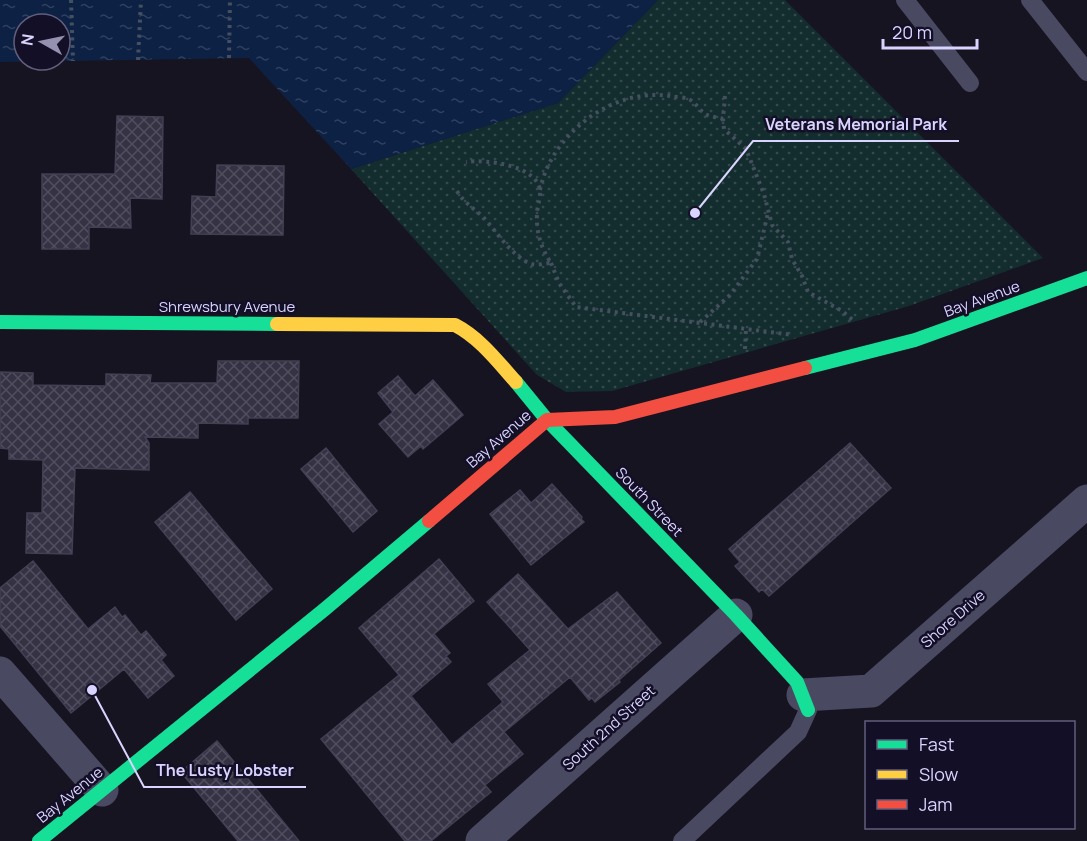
<svg xmlns="http://www.w3.org/2000/svg" width="1087" height="841" viewBox="0 0 1087 841" font-family="Manrope,sans-serif">
  <style>
    .park { fill: url(#park-dots) }
    .water { fill: url(#water-ripples); fill-rule: evenodd }
    .building { fill: url(#building-cross-hatch); stroke: #433f54; stroke-width: 1.5 }
    .lines { fill: none; stroke-linecap: round; stroke-linejoin: round }
    .path { stroke: #44505f; stroke-width: 4; stroke-dasharray: 3 4.5; stroke-linecap: butt }
    .lane { stroke: #4a4962; stroke-width: 18 }
    .street { stroke: #4a4962; stroke-width: 33 }
    .fast { stroke: #16e098; stroke-width: 14 }
    .slow { stroke: #ffcf43; stroke-width: 14 }
    .jam { stroke: #f24e42; stroke-width: 14 }
    .labels { text-anchor: middle; stroke-width: 5; stroke-linejoin: round; paint-order: stroke }
    .street-label { font-size: 15px; fill: #d9d4ff; stroke: #130f26 }
    .leader { fill: none; stroke: #d9d4ff; stroke-width: 2 }
    .callout-dot { fill: #d9d4ff; stroke: #130f26; stroke-width: 2 }
    .callout-label { font-size: 16px; text-anchor: middle; font-weight: bold; fill: #d9d4ff; stroke: #130f26; stroke-width: 5; stroke-linejoin: round; paint-order: stroke }
  </style>
  <defs>
    <pattern id="park-dots" width="8" height="8" patternUnits="userSpaceOnUse" patternTransform="scale(1.5)"><rect width="8" height="8" fill="#132c2d"/><path d="M2 2h.1M6 6h.1" fill="none" stroke="#354a4c" stroke-width="1.8" stroke-linecap="round"/></pattern>
    <pattern id="water-ripples" width="26" height="14" patternUnits="userSpaceOnUse" patternTransform="scale(1.5)"><rect width="26" height="14" fill="#0d2144"/><path d="M2 4q2-2 4 0t4 0M15 11q2-2 4 0t4 0" fill="none" stroke="#304060"/></pattern>
    <pattern id="building-cross-hatch" width="8" height="8" patternUnits="userSpaceOnUse" patternTransform="scale(1.5)"><rect width="8" height="8" fill="#343243"/><path d="M0 0l8 8M0 8l8-8" fill="none" stroke="#514f5f"/></pattern>
  </defs>
  <rect width="100%" height="100%" fill="#161421"/>
  <path class="park" d="M658 0H785L1043 258 909 306 612 391 566 392 537 375 351 169 558 103Z"/>
  <path class="water" d="M0 0H658L558 103 351 169 249 58 0 62ZM24 24H60V60H24Z"/>
  <path class="building" d="M117 116 163 117 162 199 130 198 131 228 89 227V249H42V174H115Z
    M217 165 284 166 283 235 191 234 192 196 216 197Z
    M218 361H299L298 418H248V424L198 423V438L145 437 149 443V470L75 468 72 554 26 553 27 513H42L43 460 9 459V449L0 448V372L33 373V385L106 386V374L151 375 150 383H217Z
    M398 376 415 396 433 380 463 415 423 449 421 446 408 457 379 424 393 412 378 393Z
    M850 443 891 488 769 596 762 589 759 592 735 566 740 562 729 549Z
    M326 448 377 511 353 532 301 469Z
    M552 484 582 517 581 519 584 522 531 565 490 514 520 490 531 503Z
    M190 492 272 589 236 620 155 522Z
    M439 559 474 601 434 634 450 653 446 656 451 662 411 696 452 745 503 702 488 684 530 650 487 602 518 574 568 629 617 592 661 643 619 680 620 682 595 702 592 698 589 700 570 677 504 732 523 754 485 785 491 792 431 841H405L321 739 399 675 359 628Z
    M33 561 88 629 115 607 122 617 125 615 141 635 146 631 166 655 161 660 174 676 148 698 124 669 71 713 0 626V588Z
    M217 741 299 841H238L181 772Z"/>
  <g class="lines">
    <path class="path" d="M71 0 73 61
      M229 58 230 0
      M138 60 141 0
      M725 96 723 119 724 129 746 149 764 194 772 225 788 242 792 259 802 276 808 292 842 311 854 321
      M540 190C551 134 613 87 670 96 675 97 683 97 688 99 695 101 699 110 705 114 710 117 717 117 723 119
      M457 191C464 203 474 208 484 218 496 231 514 259 532 264 537 266 545 263 551 263 541 248 536 232 537 214 537 206 541 198 540 190 536 165 486 159 466 162
      M551 263 559 283 576 307 793 335
      M700 322 730 295 757 259 768 213
      M745 349 746 329"/>
    <path class="lane" d="M905 0 970 83
      M1030 0 1087 72
      M682 841 798 732 808 710"/>
    <path class="street" d="M0 673 102 790
      M803 695 871 691 1087 501
      M482 841 736 615"/>
    <path class="fast" d="M0 322 277 324
      M805 368 915 340 1087 278
      M516 382 547 420 736 615 797 682 808 710
      M39 841 325 609 429 521"/>
    <path class="slow" d="M277 324 455 325C480 338 498 362 516 382"/>
    <path class="jam" d="M429 521 547 420 615 417 805 368"/>
  </g>
  <g class="labels">
    <g class="street-label">
      <text transform="translate(982 299) rotate(-20)" y="5">Bay Avenue</text>
      <text x="227" y="312">Shrewsbury Avenue</text>
      <text transform="translate(499 439) rotate(-41)" y="5">Bay Avenue</text>
      <text transform="translate(649 502) rotate(46)" y="5">South Street</text>
      <text transform="translate(953 619) rotate(-41)" y="5">Shore Drive</text>
      <text transform="translate(609 728) rotate(-42)" y="5">South 2nd Street</text>
      <text transform="translate(70 795) rotate(-39)" y="5">Bay Avenue</text>
    </g>
  </g>
  <path class="leader" d="M695 213L753 141H959M92 690L144 787H306"/>
  <g class="callout-dot">
    <circle cx="695" cy="213" r="6"/>
    <circle cx="92" cy="690" r="6"/>
  </g>
  <g class="callout-label">
    <text x="856" y="130">Veterans Memorial Park</text>
    <text x="225" y="776">The Lusty Lobster</text>
  </g>
  <rect x="865" y="721" width="210" height="108" fill="#130f26" stroke="#625e7d" stroke-width="1.5"/>
  <rect x="877" y="740" width="30" height="9" fill="#16e098" stroke="#625e7d" stroke-width="1.5"/>
  <text x="919" y="751" font-size="18" fill="#d9d4ff">Fast</text>
  <rect x="877" y="770" width="30" height="9" fill="#ffcf43" stroke="#625e7d" stroke-width="1.5"/>
  <text x="919" y="781" font-size="18" fill="#d9d4ff">Slow</text>
  <rect x="877" y="800" width="30" height="9" fill="#f24e42" stroke="#625e7d" stroke-width="1.5"/>
  <text x="919" y="811" font-size="18" fill="#d9d4ff">Jam</text>
  <g transform="translate(42 42) rotate(279)"><circle r="28" fill="#130f26" stroke="#625e7d" stroke-width="1.5"/>
  <path d="M0-4.5L10 22L0 15L-10 22Z" fill="#9591b1"/>
  <text y="-9" font-size="16" font-weight="bold" text-anchor="middle" fill="#d9d4ff">N</text>
  </g>
  <path d="M883 39v9h94v-9" fill="none" stroke="#d9d4ff" stroke-width="3"/>
  <text x="892" y="39" font-size="18" fill="#d9d4ff" stroke="#130f26" stroke-width="4.5" paint-order="stroke">20 m</text>
</svg>
